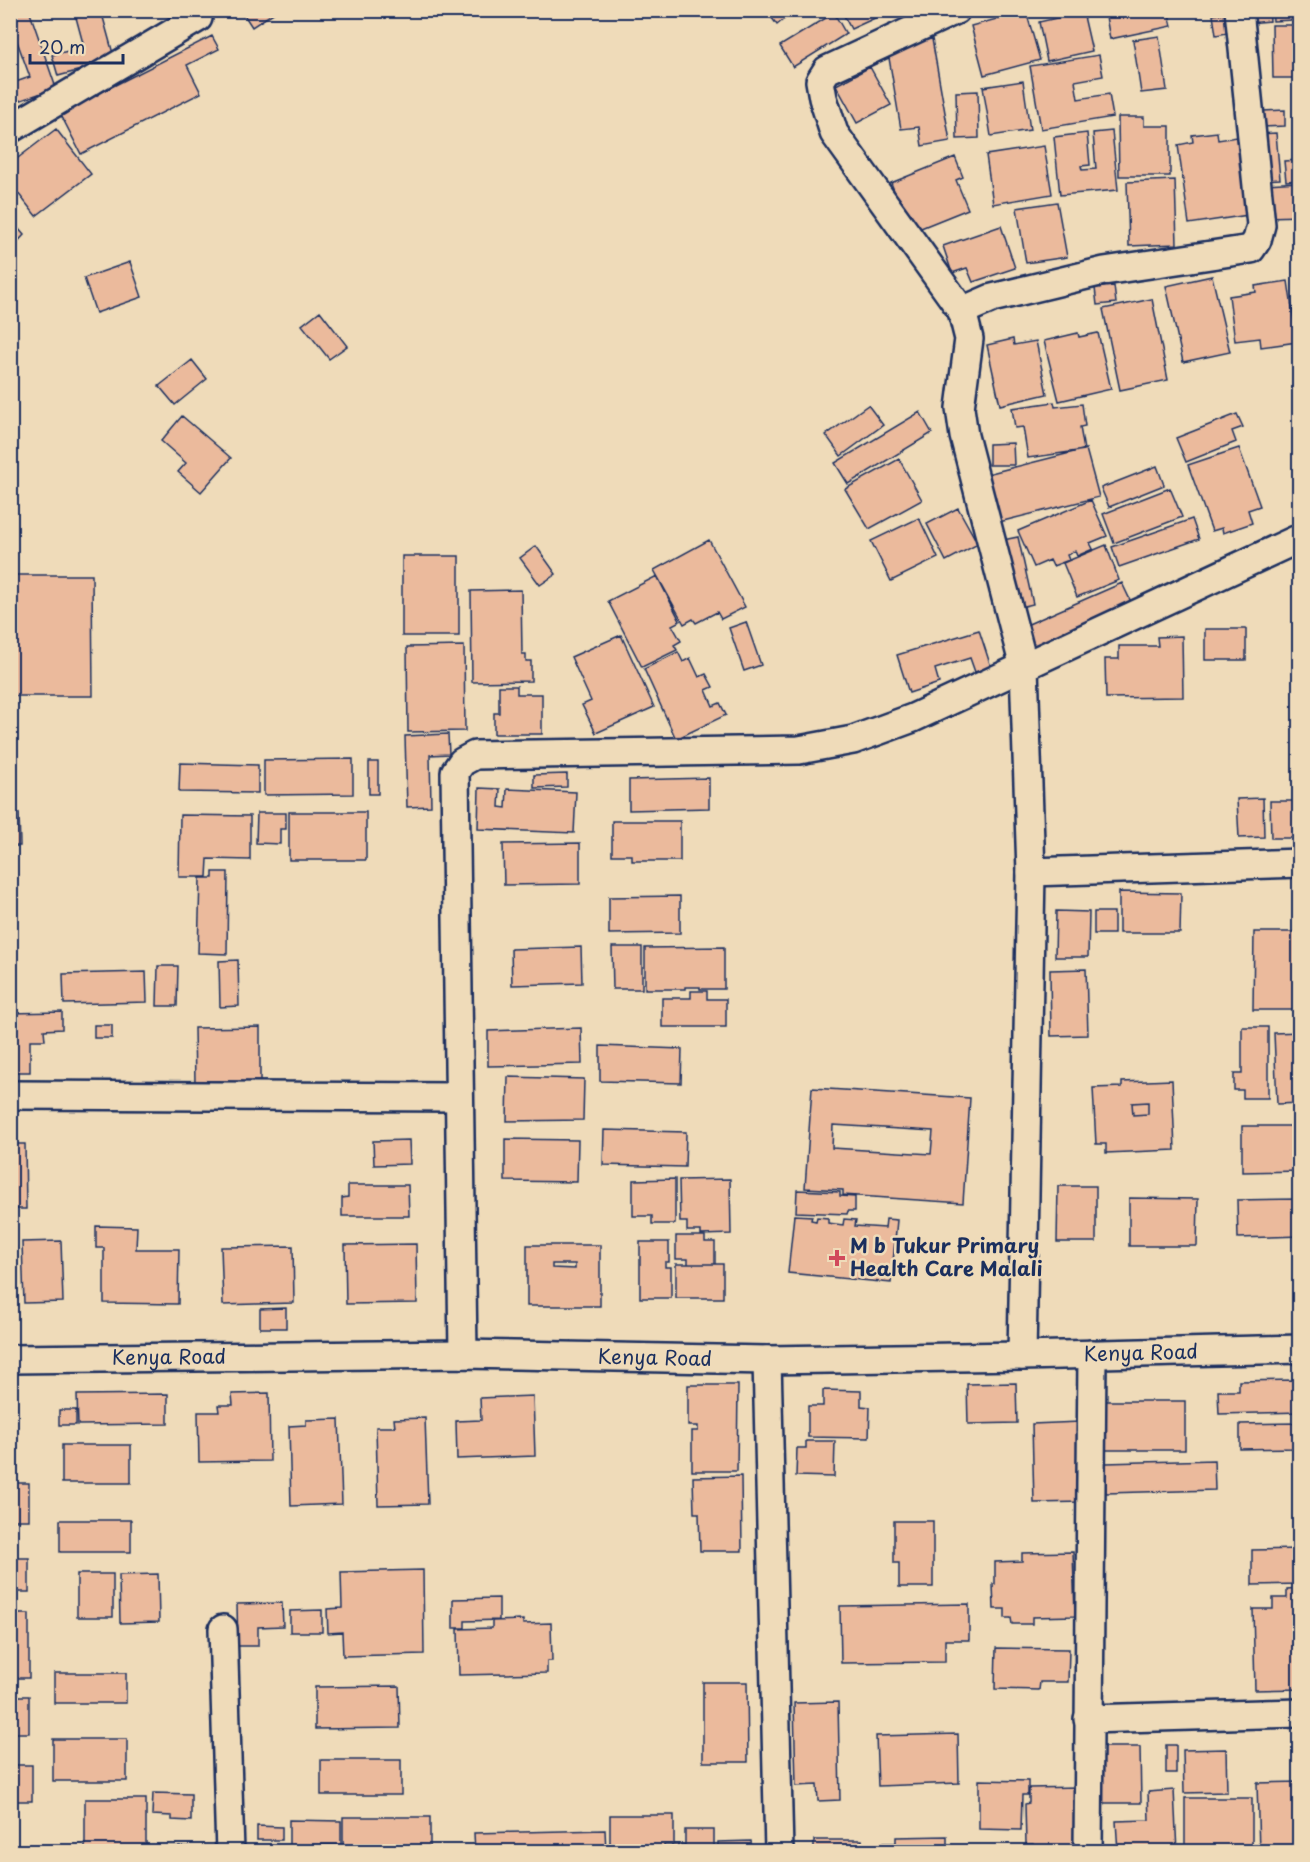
<svg xmlns="http://www.w3.org/2000/svg" width="1310" height="1862" viewBox="0 0 1310 1862" font-family="'Playpen Sans',sans-serif">
  <style>
    .building { fill: #ebba9c; stroke: #1b2f5e; stroke-width: 1.5; fill-rule: evenodd }
    .lines { fill: none; stroke-linecap: round; stroke-linejoin: round }
    .street-casing { stroke: #1b2f5e; stroke-width: 32 }
    .street { stroke: #efdbb9; stroke-width: 27 }
    .poi-dot { fill: #d1495b; stroke: #efdbb9; stroke-width: 2 }
    .labels { text-anchor: middle; stroke-width: 5; stroke-linejoin: round; paint-order: stroke }
    .poi-label { font-size: 20px; font-weight: bold; fill: #1b2f5e; stroke: #efdbb9; text-anchor: start }
    .street-label { font-size: 20px; fill: #1b2f5e; stroke: #efdbb9 }
  </style>
  <rect width="100%" height="100%" fill="#efdbb9"/>
  <filter id="ink" filterUnits="userSpaceOnUse"><feTurbulence type="fractalNoise" baseFrequency=".0167" numOctaves="2"/><feDisplacementMap in="SourceGraphic" scale="12" xChannelSelector="R" yChannelSelector="G"/><feConvolveMatrix kernelMatrix="1 2 1 2 8 2 1 2 1" color-interpolation-filters="sRGB"/></filter>
  <g filter="url(#ink)">
    <path class="building" d="M19 10H29L56 88 10 104V84L30 77 10 22V14Z
      M74 10H101L115 61 58 76 52 55 84 47Z
      M241 10H278L252 27Z
      M766 10H795L777 25Z
      M841 10H874L877 17 851 29Z
      M1168 10 1172 26 1110 39 1105 11Z
      M1248 10H1269L1270 21 1249 23Z
      M1272 10H1293V20L1273 21Z
      M1026 11 1040 60 984 75 971 26Z
      M1083 12 1092 51 1047 61 1039 22Z
      M1231 12 1234 32 1216 35 1213 15Z
      M834 13 846 34 793 67 780 46Z
      M1272 25H1300V78H1273Z
      M212 36 219 49 187 65 201 93 81 154 60 113Z
      M1159 36 1167 90 1141 93 1133 40Z
      M932 39 950 141 922 146 919 127 901 129 887 46Z
      M1099 55 1103 76 1075 81 1078 99 1109 94 1113 117 1041 129 1030 66Z
      M870 67 891 105 857 123 836 85Z
      M1023 81 1030 130 991 136 983 87Z
      M978 91 979 138 957 139 956 92Z
      M1285 110V126L1263 127V111Z
      M1118 117H1144V126H1170V176H1119Z
      M56 129 91 174 36 216 10 183V164Z
      M1112 131 1118 190 1060 195 1054 137 1087 133 1090 165 1081 166 1082 170 1096 169 1093 133Z
      M1217 132 1218 140 1237 137 1248 215 1189 224 1178 145 1193 142 1192 135Z
      M1276 133 1280 179 1262 180 1258 134Z
      M1044 146 1052 194 993 204 986 155Z
      M955 157 963 177 956 180 968 209 911 232 891 183Z
      M1300 160V180L1286 181 1284 161Z
      M1175 180 1177 244 1129 246 1127 182Z
      M1300 182V216L1268 217 1266 184Z
      M1057 202 1067 257 1026 263 1017 208Z
      M10 219 24 235 10 250Z
      M1001 226 1015 268 973 282 967 268 952 273 943 246Z
      M130 262 142 297 96 313 84 278Z
      M1212 276 1230 352 1183 362 1166 286Z
      M1288 281 1297 342 1261 347 1260 338 1235 341 1229 296 1256 292 1255 286Z
      M1114 286 1116 303 1097 305 1095 288Z
      M1152 299 1168 380 1120 390 1103 309Z
      M320 311 347 346 329 359 302 325Z
      M1078 333 1079 337 1098 333 1111 389 1059 401 1044 341Z
      M1013 339 1014 345 1036 341 1047 394 1000 405 987 345Z
      M192 360 207 379 175 405 159 386Z
      M1054 402 1055 407 1082 404 1085 426 1080 427 1084 450 1028 458 1023 427 1015 428 1012 408Z
      M868 405 883 425 841 456 826 435Z
      M920 412 932 433 848 484 835 463Z
      M1237 414 1243 427 1232 431 1236 442 1186 462 1176 438Z
      M182 416 231 458 201 492 178 472 186 463 161 441Z
      M1013 443 1014 465H989V444Z
      M1239 448 1260 506 1248 510 1252 523 1223 533 1222 528 1212 531 1188 465Z
      M1086 449 1099 497 995 523 983 475Z
      M899 459 922 500 869 529 845 489Z
      M1157 466 1164 485 1109 507 1101 488Z
      M1170 488 1182 517 1114 543 1103 514Z
      M1091 500 1107 536 1090 543 1093 549 1077 556 1075 551 1067 555 1069 560 1053 566 1050 560 1034 567 1018 531Z
      M958 508 978 544 946 561 927 524Z
      M919 518 938 558 891 581 871 541Z
      M1192 519 1199 539 1119 567 1112 547Z
      M1018 537 1033 604 1012 609 998 541Z
      M709 540 745 607 721 619 717 612 696 623 693 619 684 624 654 570Z
      M1106 545 1119 580 1077 597 1063 563Z
      M536 546 556 574 540 585 520 558Z
      M402 556H459V636H402Z
      M10 575H92L93 696H10Z
      M657 576 680 621 672 625 681 641 674 645 677 650 642 667 608 601Z
      M1122 583 1131 602 1033 646 1024 626Z
      M521 590 522 654H526V661H531V681L472 682 471 591Z
      M746 622 761 665 744 671 729 628Z
      M1205 629H1246V660H1205Z
      M979 630 991 667 975 672 970 658 935 669 939 683 909 693 897 655Z
      M621 635 654 707 596 733 582 705 591 701 571 657Z
      M1182 636 1183 697 1106 698 1105 659H1119V646H1158L1157 637Z
      M464 646 465 731 408 732 407 647Z
      M678 652 683 662 690 658 699 677 706 674 713 687 706 690 713 706 720 703 726 715 676 739 644 669Z
      M499 686H517V694H542V734H494V713H499Z
      M448 734 449 754 430 755 431 806 407 807 405 736Z
      M353 759V794L264 795V760Z
      M369 762H378V794H369Z
      M180 763 258 765V793L179 792Z
      M567 774V787L534 788V775Z
      M709 778V808L629 810V780Z
      M479 788 500 789 499 807 506 808 507 789 576 792 574 833 478 829Z
      M1263 798 1264 837 1239 838 1237 799Z
      M1270 801H1300V838H1271Z
      M289 812H366V860H289Z
      M257 813H286V829H280V844L256 843Z
      M10 814H19L20 846H10Z
      M180 815 250 816V860L208 859 207 877H179Z
      M612 821H680V861H632V855H612Z
      M580 843V884L504 885 503 844Z
      M213 872H228L227 954 198 953 200 878H213Z
      M1119 892 1181 893 1180 933H1119Z
      M680 896V933L609 934V897Z
      M1056 911 1089 912 1088 957H1055Z
      M1094 912H1114V934H1094Z
      M1254 932H1300V1010H1253Z
      M581 947 582 983 512 985 511 949Z
      M612 947H642V989H613Z
      M724 947V989H700V987H685V989H645V948Z
      M238 960 239 1006 220 1007 219 961Z
      M158 966H178L177 1006H157Z
      M1086 969 1088 1035 1051 1036 1050 970Z
      M146 972 147 1002 64 1004 63 974Z
      M691 991H707V999H726V1027H662V998H691Z
      M62 1012V1029L44 1030 45 1040H30V1072H10V1013Z
      M94 1025H112V1038H94Z
      M260 1027V1083H195L194 1028Z
      M1242 1027H1268V1098H1243V1090H1234V1074H1242Z
      M581 1028 582 1064 488 1066V1031Z
      M1300 1032V1103L1277 1104 1274 1033Z
      M600 1046 682 1049 681 1083 600 1081Z
      M508 1077 584 1079 583 1120 507 1121Z
      M1172 1080 1175 1150 1106 1153V1144H1096L1093 1088 1122 1087V1082ZM1148 1102V1114L1133 1115 1132 1103Z
      M812 1088 970 1098 963 1203 843 1195V1190L805 1188ZM833 1125 933 1131 931 1154 832 1148Z
      M1148 1102V1114L1133 1115 1132 1103Z
      M1242 1126H1300V1171L1242 1172Z
      M604 1130 686 1132 685 1167 603 1165Z
      M505 1139 578 1140 577 1182 505 1181Z
      M409 1140 410 1164 374 1165 373 1141Z
      M10 1144H25L26 1209H10Z
      M675 1179V1224H652V1216H633V1180Z
      M730 1179 731 1234 701 1235V1231H687V1222H680L679 1180Z
      M348 1185H408L409 1216H342V1198L348 1197Z
      M1058 1186H1096V1242H1057Z
      M797 1190 840 1192V1196L855 1197V1211H848L847 1214 796 1212Z
      M1129 1198 1198 1199 1197 1246H1129Z
      M1300 1199V1236L1238 1238 1237 1200Z
      M794 1215 812 1216 811 1220 816 1221 817 1217 828 1218V1223L843 1225 844 1219 856 1220 855 1226 885 1228 886 1219 897 1220 891 1283 788 1273Z
      M96 1226 137 1227 136 1249H179L178 1304 104 1303V1248H96Z
      M676 1236H705V1242H715V1264H688V1259H676Z
      M61 1241 63 1302 24 1303 22 1242Z
      M640 1242H669V1262H665V1267H671V1298H640Z
      M416 1244 417 1303 346 1304 345 1245Z
      M527 1245H600V1306H527ZM552 1264H575V1269L552 1268Z
      M293 1246 294 1303 223 1305 221 1247Z
      M16 1247 17 1304H10V1248Z
      M676 1264H723V1298H676Z
      M286 1308V1328H260V1309Z
      M1300 1380V1412L1219 1414 1218 1391H1239V1381Z
      M1016 1383 1017 1423 968 1424 967 1384Z
      M688 1385H738L737 1471H692V1431H698V1426H688Z
      M823 1390 861 1391V1406L870 1407 869 1438 808 1437V1406H823Z
      M269 1393 270 1461 199 1462 198 1412H219L218 1405H233L232 1394Z
      M10 1394H16V1410H10Z
      M168 1394V1424L78 1425 77 1395Z
      M533 1396 535 1456 457 1459 456 1421 481 1420 480 1398Z
      M1099 1401H1185V1450H1099Z
      M59 1410H76V1425H59Z
      M425 1418 428 1504 378 1505 376 1427H395L394 1419Z
      M339 1419 342 1504 291 1506 289 1426 306 1425V1420Z
      M1080 1422 1083 1502 1034 1503 1032 1424Z
      M1300 1423V1448L1240 1449V1424Z
      M806 1441H835L834 1477 796 1476 797 1448H806Z
      M62 1445H131V1483H62Z
      M1214 1460 1215 1490 1106 1493V1463Z
      M741 1476 742 1551H700L699 1513H694L693 1477Z
      M10 1483H29V1520H10Z
      M60 1520H131V1552H60Z
      M894 1521H933V1587H899V1563H894Z
      M1300 1549V1584L1252 1585V1550Z
      M1073 1552 1075 1616 1032 1617V1624H1012L1011 1618H1005V1609H994L993 1584H995V1562L1022 1561V1553Z
      M10 1558H29V1592H10Z
      M423 1570 424 1654 343 1656 342 1632 328 1633 327 1609 342 1608 341 1572Z
      M77 1574H113V1617H77Z
      M158 1574 159 1622 120 1623 119 1575Z
      M1300 1588V1689L1255 1690 1253 1609H1273V1598H1287V1589Z
      M499 1598V1620L465 1621V1628H453V1599Z
      M282 1603 283 1626 258 1627V1646H238L237 1604Z
      M969 1604V1640H945V1662L841 1663 840 1606Z
      M322 1610V1632H290V1611Z
      M10 1614H29V1678H10Z
      M523 1620V1624L551 1623 552 1661H547V1673L459 1675 458 1629 492 1628V1621Z
      M996 1648 1069 1649 1068 1682H1040L1039 1690 995 1689Z
      M54 1673H126V1703H54Z
      M703 1682H747L748 1762H703Z
      M399 1686 400 1728 315 1729V1687Z
      M10 1696H29V1733H10Z
      M838 1702 840 1800 818 1801 817 1785 796 1786 794 1703Z
      M958 1734 959 1783 878 1786 876 1736Z
      M53 1739H127V1781H53Z
      M1166 1745H1176V1773H1166Z
      M1102 1747H1140L1141 1803H1103Z
      M1226 1749 1227 1792 1184 1793 1183 1750Z
      M321 1760H401V1795H321Z
      M10 1765H32V1801H10Z
      M979 1780 1028 1781V1795H1022L1021 1830 979 1829Z
      M1300 1782V1850L1259 1851 1257 1783Z
      M1078 1787 1080 1852H1033V1844H1026L1025 1804 1029 1803V1788Z
      M1174 1790 1177 1852H1118L1116 1821 1149 1820 1148 1792Z
      M153 1793 191 1794V1821L172 1820V1816L152 1815Z
      M1185 1798H1252V1852H1185Z
      M85 1799H146V1852H85Z
      M610 1815H674V1845H664V1852H610Z
      M343 1817H430V1852H326V1849H343Z
      M289 1820 341 1821V1845H289Z
      M257 1826 282 1827V1840H257Z
      M605 1830 606 1852H475L474 1833Z
      M685 1830H714V1852H672V1845H685Z
      M947 1836V1852H883V1843H896V1837Z
      M814 1840H862V1846L875 1845V1852H814Z
      M751 1841 752 1852H718V1842Z
      M165 1847H188V1852H165Z"/>
    <g class="lines">
      <defs>
        <g id="street">
          <path d="M956 10 827 70 820 81 823 98 834 133 962 311 969 339 960 408 964 436 1024 667 1031 872 1022 1356"/>
          <path d="M10 129 198 18"/>
          <path d="M962 311 992 298 1104 271 1251 249 1257 240 1261 225 1239 10"/>
          <path d="M1031 872 1300 863"/>
          <path d="M10 1095 459 1097"/>
          <path d="M463 1354 455 772 462 762 475 755 799 750 853 740 913 718 1300 538"/>
          <path id="s1" d="M10 1359 463 1354 767 1360 1022 1356 1300 1349"/>
          <path d="M767 1360 779 1852"/>
          <path d="M223 1629 230 1852"/>
          <path d="M1088 1719 1300 1713"/>
          <path d="M1088 1852 1092 1354"/>
        </g>
      </defs>
      <use href="#street" class="street-casing"/>
      <use href="#street" class="street"/>
    </g>
  </g>
  <path class="poi-dot" d="M834 1249h6v6h6v6h-6v6h-6v-6h-6v-6h6z"/>
  <g class="labels">
    <g class="poi-label">
      <text x="850" y="1253">M b Tukur Primary<tspan x="850" dy="23">Health Care Malali</tspan></text>
    </g>
    <g class="street-label">
      <text dy="7" stroke="none"><textPath href="#s1" startOffset="1131">Kenya Road</textPath></text>
      <text dy="7" stroke="none"><textPath href="#s1" startOffset="159">Kenya Road</textPath></text>
      <text dy="7" stroke="none"><textPath href="#s1" startOffset="645">Kenya Road</textPath></text>
    </g>
  </g>
  <rect width="1310" height="1862" fill="none" stroke="#efdbb9" stroke-width="36"/>
  <rect x="18" y="18" width="1274" height="1826" fill="none" stroke="#1b2f5e" stroke-width="2" filter="url(#ink)"/>
  <path d="M30 54v9h93v-9" fill="none" stroke="#1b2f5e" stroke-width="3"/>
  <text x="39" y="54" font-size="18" fill="#1b2f5e" stroke="#efdbb9" stroke-width="4.5" paint-order="stroke">20 m</text>
</svg>
